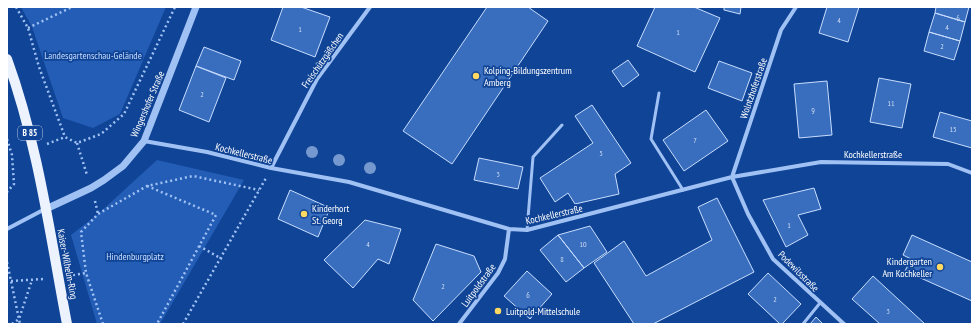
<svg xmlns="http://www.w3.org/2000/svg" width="979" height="331" viewBox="0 0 979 331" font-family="'PT Sans Narrow',sans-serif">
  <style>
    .green { fill: #235db6 }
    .building { fill: #396ebf; stroke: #c8ddfe }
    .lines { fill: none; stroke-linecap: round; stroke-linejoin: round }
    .path { stroke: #a0c1f4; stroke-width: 2.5; stroke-dasharray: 2 3; stroke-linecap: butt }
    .service { stroke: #a0c1f4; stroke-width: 3 }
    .minor { stroke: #a0c1f4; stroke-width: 4 }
    .tertiary { stroke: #a0c1f4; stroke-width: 7 }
    .primary { stroke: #ecf3ff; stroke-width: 10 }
    .tree { fill: #7598cf }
    .poi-dot { fill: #ffda62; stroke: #104496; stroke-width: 1.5 }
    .labels { text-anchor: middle; stroke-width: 3.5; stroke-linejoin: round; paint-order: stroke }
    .number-label { font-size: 8px; fill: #cedbef }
    .shield { fill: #104496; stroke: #b7c7e0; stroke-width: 1 }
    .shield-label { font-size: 9px; font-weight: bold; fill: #fff }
    .park-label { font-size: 10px; fill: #c8ddfe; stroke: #104496 }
    .street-label { font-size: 10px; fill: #fff; stroke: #104496 }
    .poi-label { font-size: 10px; fill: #fff; stroke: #104496; text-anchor: start }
  </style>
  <rect width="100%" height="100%" fill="#104496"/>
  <path class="green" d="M21 7H166L120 114 93 128 63 118 32 27Z
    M157 160 244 180 160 324H97L71 235 98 214Z"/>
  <path class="building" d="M283 7H301L330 17 315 57 271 40Z
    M487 7H528L548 21 452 164 403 131Z
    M655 7H694L720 18 695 72 637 46Z
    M724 7H741L740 14 724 10Z
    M827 7H859L848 42 819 33Z
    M936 7H969L965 22 935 13Z
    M935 13 965 22 960 41 929 32Z
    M929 32 960 41 954 60 924 51Z
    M204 47 241 61 234 80 196 66Z
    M628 60 639 75 623 87 612 71Z
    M719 61 752 73 742 101 708 88Z
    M196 66 226 78 209 122 179 110Z
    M879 78 911 84 902 128 870 122Z
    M827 81 832 135 799 138 794 84Z
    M592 105 631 163 615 174 619 194 575 204 568 193 555 202 540 178 593 143 575 116Z
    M706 110 728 141 684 171 663 140Z
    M940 112 972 121V148L933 137Z
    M479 158 523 167 518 189 474 180Z
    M814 188 821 209 798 215 808 235 786 247 763 200Z
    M290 190 330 208 318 237 278 219Z
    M717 198 754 272 653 324H634L594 263 624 241 646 276 712 240 698 207Z
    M365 220 401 229 389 264 378 259 353 288 324 260Z
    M590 226 607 252 584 268 558 235Z
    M558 235 584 268 566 282 540 250Z
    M912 235 972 262V301L905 271 911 259 903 255Z
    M436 244 474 256 481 272 433 321 413 300Z
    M527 271 552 294 530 319 504 296Z
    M768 273 801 304 782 324H780L748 294Z
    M873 276 925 324H880L852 299Z
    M816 317 823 324H810Z"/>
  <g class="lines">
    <path class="path" d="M16 7 28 28 39 67 65 137 77 143 101 134 124 114 175 7
      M28 28 72 7
      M7 139 12 155 14 184 7 192
      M77 143 87 175
      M47 144 65 137
      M147 186 216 215 157 324
      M95 201 98 214
      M199 246 222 259
      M7 262 20 324
      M73 275 86 273
      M11 281 44 279
      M12 324 19 319 32 280
      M103 324 86 273 81 232 98 214 147 186 193 176 259 190
      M183 324 266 178"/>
    <path class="service" d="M659 93 651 139 683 190
      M527 230 533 157 562 125
      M803 324 820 303"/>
    <path class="minor" d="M144 141 207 152 271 168 349 182 509 229 527 230 732 177 821 162 948 164 972 173
      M271 168 317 79 370 7
      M732 177 748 214 773 259 844 324
      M732 177 781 30 796 7
      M7 229 45 209
      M459 324 498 273 505 259 509 229"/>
    <path class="tertiary" d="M46 209 91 188 104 180 123 166 144 141 196 7"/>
    <path class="primary" d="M7 59C38 144 50 235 67 324"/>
  </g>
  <g class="tree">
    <circle cx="312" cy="152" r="6"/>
    <circle cx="339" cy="160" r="6"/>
    <circle cx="370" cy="168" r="6"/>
  </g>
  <g class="poi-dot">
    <circle cx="476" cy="76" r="4"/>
    <circle cx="304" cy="214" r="4"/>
    <circle cx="940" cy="267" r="4"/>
    <circle cx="498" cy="311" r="4"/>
  </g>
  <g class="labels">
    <g class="number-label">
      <text x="958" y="21">6</text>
      <text x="839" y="23">4</text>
      <text x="947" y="30">4</text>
      <text x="300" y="32">1</text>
      <text x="678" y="35">1</text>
      <text x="942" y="49">2</text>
      <text x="202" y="97">2</text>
      <text x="891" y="106">11</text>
      <text x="813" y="113">9</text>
      <text x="953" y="132">15</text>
      <text x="695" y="143">7</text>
      <text x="601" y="156">5</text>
      <text x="498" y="177">3</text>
      <text x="789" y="228">1</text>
      <text x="368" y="247">4</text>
      <text x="583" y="247">10</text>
      <text x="562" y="262">8</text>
      <text x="443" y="289">2</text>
      <text x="528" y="298">6</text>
      <text x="775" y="302">2</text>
      <text x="888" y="314">3</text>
    </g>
    <rect class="shield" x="18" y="126" width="24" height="14" rx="3"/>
    <g class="shield-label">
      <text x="30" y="136">B 85</text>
    </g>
    <g class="park-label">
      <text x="93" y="59">Landesgartenschau-Gelände</text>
      <text x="135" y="260">Hindenburgplatz</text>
    </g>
    <g class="street-label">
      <text transform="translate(322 60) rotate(-55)" y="4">Freischützgäßchen</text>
      <text transform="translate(753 88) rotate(-71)" y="4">Wolntzhoferstraße</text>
      <text transform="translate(147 104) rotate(-67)" y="4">Wingershofer Straße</text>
      <text transform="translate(244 153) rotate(14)" y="4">Kochkellerstraße</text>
      <text x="873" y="158">Kochkellerstraße</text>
      <text transform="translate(554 214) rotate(-13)" y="4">Kochkellerstraße</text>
      <text transform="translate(68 264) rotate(79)" y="4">Kaiser-Wilhelm-Ring</text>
      <text transform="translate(799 271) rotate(45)" y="4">Podewilsstraße</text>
      <text transform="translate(478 285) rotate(-54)" y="4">Luitpoldstraße</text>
    </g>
    <g class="poi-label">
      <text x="484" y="74">Kolping-Bildungszentrum<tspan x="484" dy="12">Amberg</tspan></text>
      <text x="312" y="212">Kinderhort<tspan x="312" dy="12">St. Georg</tspan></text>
      <text x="932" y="265" text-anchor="end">Kindergarten<tspan x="932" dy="12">Am Kochkeller</tspan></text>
      <text x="506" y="315">Luitpold-Mittelschule</text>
    </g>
  </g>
  <rect width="979" height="331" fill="none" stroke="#ffffff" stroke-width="16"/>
</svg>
